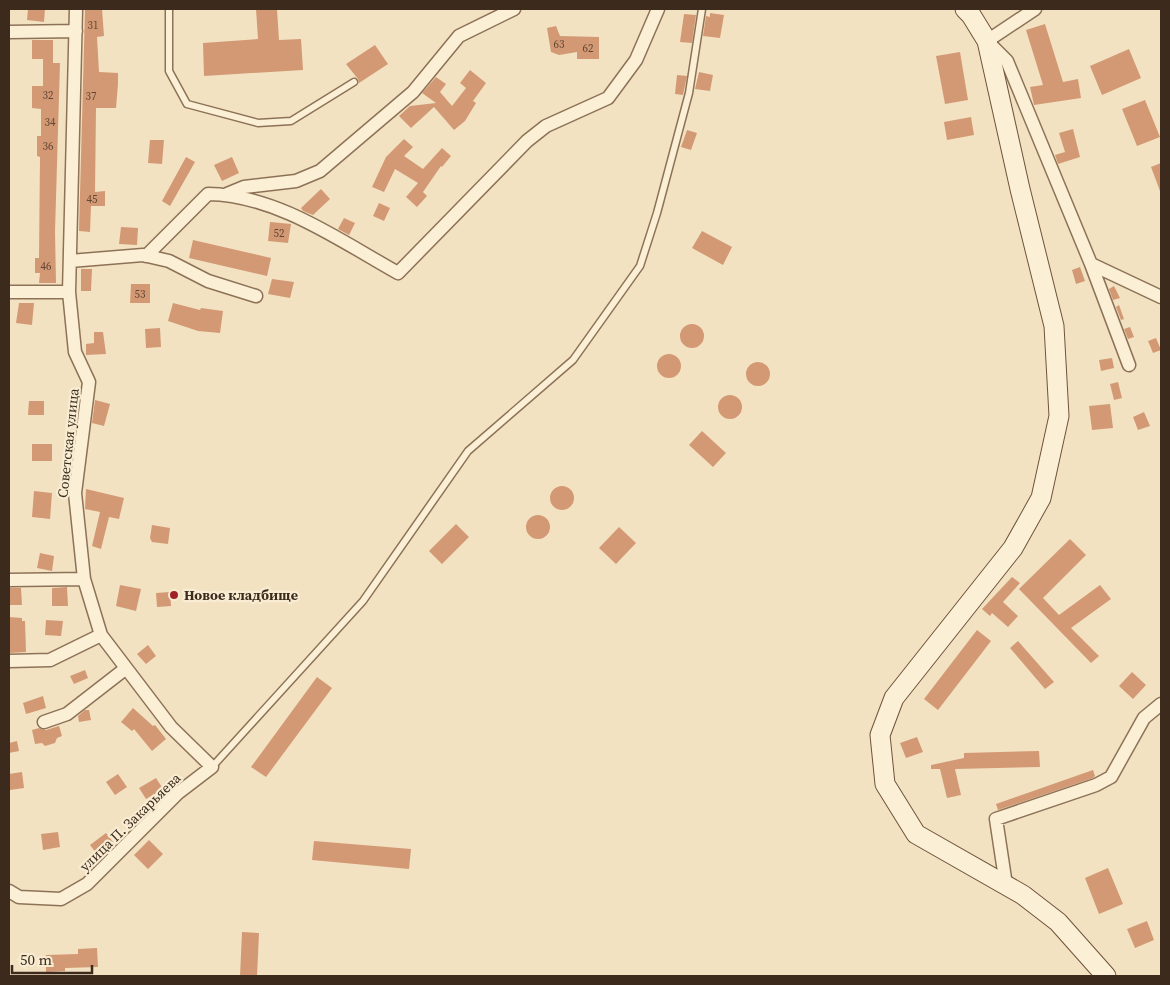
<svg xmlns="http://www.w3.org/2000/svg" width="1170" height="985" viewBox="0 0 1170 985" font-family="'Source Serif 4',serif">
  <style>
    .building { fill: #d39974 }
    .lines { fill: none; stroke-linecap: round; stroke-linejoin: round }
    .lane-casing { stroke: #8d7257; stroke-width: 9 }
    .street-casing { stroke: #8d7257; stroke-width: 15 }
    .secondary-casing { stroke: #6f533a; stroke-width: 21 }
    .lane { stroke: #fbefd6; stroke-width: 6 }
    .street { stroke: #fbefd6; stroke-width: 12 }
    .secondary { stroke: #fbefd6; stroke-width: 19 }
    .poi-dot { fill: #a12226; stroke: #f8ecd2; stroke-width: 2 }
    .labels { text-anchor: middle; stroke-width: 4.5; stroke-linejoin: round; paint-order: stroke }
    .number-label { font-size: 11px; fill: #624633 }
    .street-label { font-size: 14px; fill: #3c2b1d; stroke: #f8ecd2 }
    .poi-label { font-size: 14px; font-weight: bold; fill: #3c2b1d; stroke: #f8ecd2; text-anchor: start }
  </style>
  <rect width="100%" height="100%" fill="#f2e2c2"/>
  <path class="building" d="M28 9H45L44 22 27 20Z
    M85 9H102L104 36 97 37 99 72 118 73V84L116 108H96L95 192 105 191V206H91L90 232 79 231Z
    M256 9H277L279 40 301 39 303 70 204 76 203 43 258 39Z
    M710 13 724 15 720 38 703 36 706 16 710 17Z
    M684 14 696 15 692 43 680 42Z
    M1045 24 1063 82 1078 79 1081 98 1034 105 1030 87 1043 85 1026 30Z
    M556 26 560 36 599 37V59H577V52L559 55 551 52 547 28Z
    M32 40H53V63H60L55 232 56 283H39L40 273H35V258H39L40 157 37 156V136H41V109L32 108V86H43V59H32Z
    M375 45 388 64 359 83 358 79 346 64Z
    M1129 49 1141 78 1102 95 1090 66Z
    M960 52 968 100 945 104 936 56Z
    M470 70 486 83 473 101 476 103 465 121 454 130 434 107 411 128 399 116 410 106 436 103 422 93 436 77 446 84 440 92 452 106 466 88 460 83Z
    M699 72 713 75 710 91 695 89Z
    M677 75 687 76 683 95 675 94Z
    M1145 100 1160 137 1137 146 1122 109Z
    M971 117 974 135 947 140 944 122Z
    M1073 129 1080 157 1058 164 1055 155 1065 152 1059 133Z
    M687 130 697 133 691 150 681 147Z
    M404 139 413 147 404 156 423 169 442 148 451 156 442 167 441 166 423 192 427 196 417 207 406 197 418 183 395 169 384 192 372 187 386 157Z
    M150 140H164L162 164 148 163Z
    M186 157 195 162 170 206 162 201Z
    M232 157 239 173 222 181 214 165Z
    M1161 163V191H1160L1151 167Z
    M321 189 330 199 313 215 303 211 301 208Z
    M379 203 390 208 384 221 373 216Z
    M344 218 355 223 349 235 338 229Z
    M270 222 291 224 288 243 268 241Z
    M121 227 138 228 137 245 119 244Z
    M702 231 732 247 723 265 692 248Z
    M193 240 271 258 267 276 189 258Z
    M1080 267 1085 281 1076 284 1072 270Z
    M81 269H92L91 291H81Z
    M272 279 294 282 290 298 268 294Z
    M131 284H150V303H130Z
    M1114 286 1120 298 1113 300 1109 289Z
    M19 303H34L32 325 16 323Z
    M173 303 200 310 201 308 223 311 220 333 198 331 168 321Z
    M1119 305 1124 319 1121 320 1116 307Z
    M680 336a12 12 0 1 1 24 0a12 12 0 1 1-24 0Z
    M1130 327 1134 337 1128 339 1124 329Z
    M160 328 161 347 146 348 145 329Z
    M94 332H103L106 354 86 355V344L94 343Z
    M1156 338 1161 350 1153 353 1148 341Z
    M657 366a12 12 0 1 1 24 0a12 12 0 1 1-24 0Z
    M1112 358 1114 368 1101 371 1099 360Z
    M746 374a12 12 0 1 1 24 0a12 12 0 1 1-24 0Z
    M1118 382 1122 398 1114 400 1110 384Z
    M718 407a12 12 0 1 1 24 0a12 12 0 1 1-24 0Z
    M95 400 110 404 104 426 92 423Z
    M29 401H44V415H28Z
    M1110 404 1113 428 1092 430 1089 406Z
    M1144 412 1150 426 1138 430 1133 417Z
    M702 431 726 453 713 467 689 445Z
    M32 444H52V461H32Z
    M550 498a12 12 0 1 1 24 0a12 12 0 1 1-24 0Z
    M86 489 124 498 119 519 109 517 101 549 92 546 100 512 85 509Z
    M34 491 52 493 50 519 32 517Z
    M526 527a12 12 0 1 1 24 0a12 12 0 1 1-24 0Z
    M456 524 469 537 442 564 429 551Z
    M152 525 170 528 168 544 152 542 150 538Z
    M619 527 636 543 616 564 599 548Z
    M1070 539 1086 555 1043 598 1059 615 1100 585 1111 599 1071 628 1099 656 1091 663 1019 589Z
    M40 553 54 556 52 571 37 568Z
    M1012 577 1020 583 1003 602 1018 616 1008 627 992 613 990 616 982 609Z
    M120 585 141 589 136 611 116 606Z
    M67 587 68 606H52V588Z
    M9 588H21L22 605H9Z
    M170 592 171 606 157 607 156 593Z
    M9 617 22 618V621H25L26 652 9 653Z
    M46 620 63 621 61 636 45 635Z
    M977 630 991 641 938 710 924 699Z
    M1018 641 1054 682 1045 689 1010 648Z
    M148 645 156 656 146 664 137 654Z
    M85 670 88 678 74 684 70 676Z
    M1132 672 1146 685 1133 699 1119 686Z
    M317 677 332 688 266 777 251 767Z
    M43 696 46 708 26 714 23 703Z
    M133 708 153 726 155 725 166 739 152 751 134 729 132 731 121 722Z
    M85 710H89L91 720 79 722 78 716Z
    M59 726 62 736 57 738 55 743 45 746 42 743 35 744 32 730 39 728 46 730Z
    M917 737 923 752 906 758 900 743Z
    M17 741 19 751 9 753V743Z
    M1039 751 1040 767 955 769 961 795 947 798 940 769H931V765L964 758V753Z
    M1093 770 1095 776 1093 778 998 810 996 804Z
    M22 772 24 788 10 790 9 774Z
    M118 774 127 787 115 795 106 782Z
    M156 778 163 789 146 799 139 788Z
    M58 832 60 847 43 850 41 834Z
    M106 833 113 842 97 854 90 845Z
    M149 840 163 854 148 869 134 855Z
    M314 841 411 849 409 869 312 860Z
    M1108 868 1123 904 1099 914 1085 878Z
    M1147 921 1154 940 1135 948 1127 929Z
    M242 932 259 933 257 976H240Z
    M97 948 98 967 65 968V971L46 972V955L78 954V949Z"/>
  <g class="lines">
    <defs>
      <path id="lane" d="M169 9V71L187 104 258 123 291 121 354 82
        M212 767 363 601 468 451 573 360 640 266 657 213 689 93 702 9"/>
      <path id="street" d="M1035 9 987 41 1007 61 1091 264 1161 297
        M9 32 76 31
        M227 194 244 187 296 181 320 171 413 92 459 36 514 9
        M146 256 208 194C277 195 339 240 398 273L527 141 546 126 608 98 636 60 658 9
        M70 261 143 255 169 261 208 281 256 296
        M1091 264 1129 365
        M9 292H69
        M9 580 84 579
        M9 661 50 660 101 635
        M44 722 67 714 125 669
        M1006 885 996 819 1096 785 1111 777 1144 718 1161 704
        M9 891 19 897 61 899 87 884 178 793 212 767 171 727 101 635 84 579 75 493 89 382 75 352 69 292 76 9"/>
      <path id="secondary" d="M965 9 971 15 987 41 1020 189 1054 326 1059 416 1041 498 1013 548 894 698 880 735 885 784 916 834 1023 895 1058 922 1106 976"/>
    </defs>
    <use href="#lane" class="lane-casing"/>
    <use href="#street" class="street-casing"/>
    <use href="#secondary" class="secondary-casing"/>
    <use href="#lane" class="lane"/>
    <use href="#street" class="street"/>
    <use href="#secondary" class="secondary"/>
  </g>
  <circle class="poi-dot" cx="174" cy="595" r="5"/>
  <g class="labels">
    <g class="number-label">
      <text x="93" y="29">31</text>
      <text x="559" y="48">63</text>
      <text x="588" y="52">62</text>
      <text x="48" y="99">32</text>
      <text x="91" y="100">37</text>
      <text x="50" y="126">34</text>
      <text x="48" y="150">36</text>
      <text x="92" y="203">45</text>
      <text x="279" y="237">52</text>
      <text x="46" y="270">46</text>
      <text x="140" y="298">53</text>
    </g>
    <g class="street-label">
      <text transform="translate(68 443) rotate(-84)" y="5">Советская улица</text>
      <text transform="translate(130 822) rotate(-44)" y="5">улица П. Закарьяева</text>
    </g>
    <g class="poi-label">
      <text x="184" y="600">Новое кладбище</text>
    </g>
  </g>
  <rect width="1170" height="985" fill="none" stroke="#3c2b1d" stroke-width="20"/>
  <path d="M12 965v8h80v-8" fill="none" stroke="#3c2b1d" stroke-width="2.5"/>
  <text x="20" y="965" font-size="15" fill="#3c2b1d" stroke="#f8ecd2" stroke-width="4" paint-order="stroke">50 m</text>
</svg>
